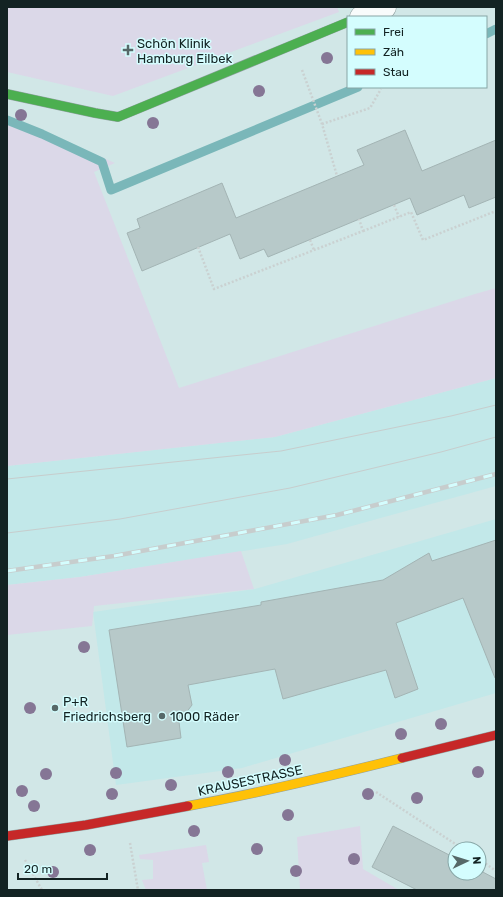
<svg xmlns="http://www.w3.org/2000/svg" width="503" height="897" viewBox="0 0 503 897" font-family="Rubik,sans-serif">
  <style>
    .built { fill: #c2e8e9 }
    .green { fill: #dbd8e8 }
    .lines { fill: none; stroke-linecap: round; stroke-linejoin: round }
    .stream { stroke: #7ab7b9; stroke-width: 9 }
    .building { fill: #b7c9c9; stroke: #a3b4b4 }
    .street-casing { stroke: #90a1a1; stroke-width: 23 }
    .fast-casing { stroke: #90a1a1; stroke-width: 10 }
    .slow-casing { stroke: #90a1a1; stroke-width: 10 }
    .jam-casing { stroke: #90a1a1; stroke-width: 10 }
    .path { stroke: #cad1d1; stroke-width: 2.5; stroke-dasharray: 2 2; stroke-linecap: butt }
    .street { stroke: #f8fbfb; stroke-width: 22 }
    .fast { stroke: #4caf50; stroke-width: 9 }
    .slow { stroke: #ffc107; stroke-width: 9 }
    .jam { stroke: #c62828; stroke-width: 9 }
    .tram { stroke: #c7cdcd; stroke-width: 1 }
    .rail-casing { stroke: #c7cdcd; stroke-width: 4.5 }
    .rail { stroke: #d4fdfe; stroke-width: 3; stroke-dasharray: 9; stroke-linecap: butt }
    .tree { fill: #857695 }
    .poi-dot { fill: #566868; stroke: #d4fdfe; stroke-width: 1.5 }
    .labels { text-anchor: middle; stroke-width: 3; stroke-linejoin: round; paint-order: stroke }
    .poi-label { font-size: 13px; fill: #132323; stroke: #d4fdfe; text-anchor: start }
    .street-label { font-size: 13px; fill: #132323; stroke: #d4fdfe }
  </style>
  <rect width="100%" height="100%" fill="#d1e7e7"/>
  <path class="built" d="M496 378V486L287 544 80 577 7 585V466L275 437Z
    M496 519V693L242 768 116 785 93 612 255 589Z"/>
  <path class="green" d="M7 7H337L339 12 113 96 7 72Z
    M7 116 115 163 94 172 179 388 475 294 496 288V378L275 437 7 466Z
    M241 551 254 589 94 606 92 626 7 635V585L80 577Z
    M360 826 363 869 399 890H300L297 837Z
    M206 845 209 862 202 863 207 890H146L142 880 153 879V860L140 859 139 855Z"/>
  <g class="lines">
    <path class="stream" d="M486 34 496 29
      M7 120 42 134 102 162 111 190 358 87"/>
  </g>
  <path class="building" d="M405 130 422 171 496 140V197L469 208 464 195 417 215 410 198 268 257 264 249 240 259 230 234 142 271 127 233 140 228 137 219 222 183 236 218 364 165 357 150Z
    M496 540V678H495L463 598 396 623 418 689 395 698 386 670 283 699 275 669 188 685 192 705 179 722 181 738 127 747 109 630 261 605V602L383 580 429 553 432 561Z
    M393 826 455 858V873H479V870L496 879V890H417L372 867Z"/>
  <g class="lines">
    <defs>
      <path id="street" d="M361 17 385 7"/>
      <path id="fast" d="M7 94 95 113 118 117 348 22"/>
      <path id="slow" d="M188 806C260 793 331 776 402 758"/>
      <path id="jam" d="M402 758 496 735
        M7 836 86 825 188 806"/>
    </defs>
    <use href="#street" class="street-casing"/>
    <use href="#fast" class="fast-casing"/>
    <use href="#slow" class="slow-casing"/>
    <use href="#jam" class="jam-casing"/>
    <path class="path" d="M302 70 322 124 337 176
      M322 124 370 108 381 89
      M394 205 399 217
      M363 231 411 212 423 240 496 211
      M310 240 314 250
      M198 247 214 289 363 231 359 219
      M376 792 463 849
      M130 843 138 890
      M479 859 496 871
      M25 860 42 890"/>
    <use href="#street" class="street"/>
    <use href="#fast" class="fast"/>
    <use href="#slow" class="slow"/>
    <use href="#jam" class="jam"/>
    <path class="tram" d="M7 479 281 451 451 416 496 405
      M7 533 120 519 290 488 441 452 496 437"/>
    <defs>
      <path id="rail" d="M7 571 114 556 337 515 496 474"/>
    </defs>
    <use href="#rail" class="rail-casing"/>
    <use href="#rail" class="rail"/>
  </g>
  <g class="tree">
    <circle cx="327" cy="58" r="6"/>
    <circle cx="259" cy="91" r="6"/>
    <circle cx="21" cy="115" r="6"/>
    <circle cx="153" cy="123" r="6"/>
    <circle cx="84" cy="647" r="6"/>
    <circle cx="30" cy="708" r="6"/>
    <circle cx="441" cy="724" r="6"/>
    <circle cx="401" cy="734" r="6"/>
    <circle cx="285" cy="760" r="6"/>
    <circle cx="228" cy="772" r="6"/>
    <circle cx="478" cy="772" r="6"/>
    <circle cx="116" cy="773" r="6"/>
    <circle cx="46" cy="774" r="6"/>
    <circle cx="171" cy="785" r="6"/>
    <circle cx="22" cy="791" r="6"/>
    <circle cx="112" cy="794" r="6"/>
    <circle cx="368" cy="794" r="6"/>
    <circle cx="417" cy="798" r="6"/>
    <circle cx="34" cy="806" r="6"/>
    <circle cx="288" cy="815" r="6"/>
    <circle cx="194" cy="831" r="6"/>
    <circle cx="257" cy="849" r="6"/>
    <circle cx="90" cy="850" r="6"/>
    <circle cx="354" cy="859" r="6"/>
    <circle cx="296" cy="871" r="6"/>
    <circle cx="53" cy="872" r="6"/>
  </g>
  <g class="poi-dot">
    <path d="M126 44h4v4h4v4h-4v4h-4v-4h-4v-4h4z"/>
    <circle cx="55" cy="708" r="4"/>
    <circle cx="162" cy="716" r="4"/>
  </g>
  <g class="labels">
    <g class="poi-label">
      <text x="137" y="48">Schön Klinik<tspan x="137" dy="15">Hamburg Eilbek</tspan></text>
      <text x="63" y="706">P+R<tspan x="63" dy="15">Friedrichsberg</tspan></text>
      <text x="170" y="721">1000 Räder</text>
    </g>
    <g class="street-label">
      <text transform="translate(250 780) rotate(-12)" y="5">KRAUSESTRASSE</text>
    </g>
  </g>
  <rect width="503" height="897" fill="none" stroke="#132323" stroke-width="16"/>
  <rect x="347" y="16" width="140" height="72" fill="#d4fdfe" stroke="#87a6a6"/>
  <rect x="355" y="29" width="20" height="6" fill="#4caf50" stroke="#87a6a6"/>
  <text x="383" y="36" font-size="12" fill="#132323">Frei</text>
  <rect x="355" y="49" width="20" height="6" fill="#ffc107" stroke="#87a6a6"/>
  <text x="383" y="56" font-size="12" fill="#132323">Zäh</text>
  <rect x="355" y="69" width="20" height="6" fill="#c62828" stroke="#87a6a6"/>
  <text x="383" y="76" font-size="12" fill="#132323">Stau</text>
  <g transform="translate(467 861) rotate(86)"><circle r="19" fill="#d4fdfe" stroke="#87a6a6"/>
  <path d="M0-3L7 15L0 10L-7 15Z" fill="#566868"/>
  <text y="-6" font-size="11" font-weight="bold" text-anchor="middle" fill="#132323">N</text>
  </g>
  <path d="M18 873v6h89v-6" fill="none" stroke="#132323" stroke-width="2"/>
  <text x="24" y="873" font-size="12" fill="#132323" stroke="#d4fdfe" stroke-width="3" paint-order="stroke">20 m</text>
</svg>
